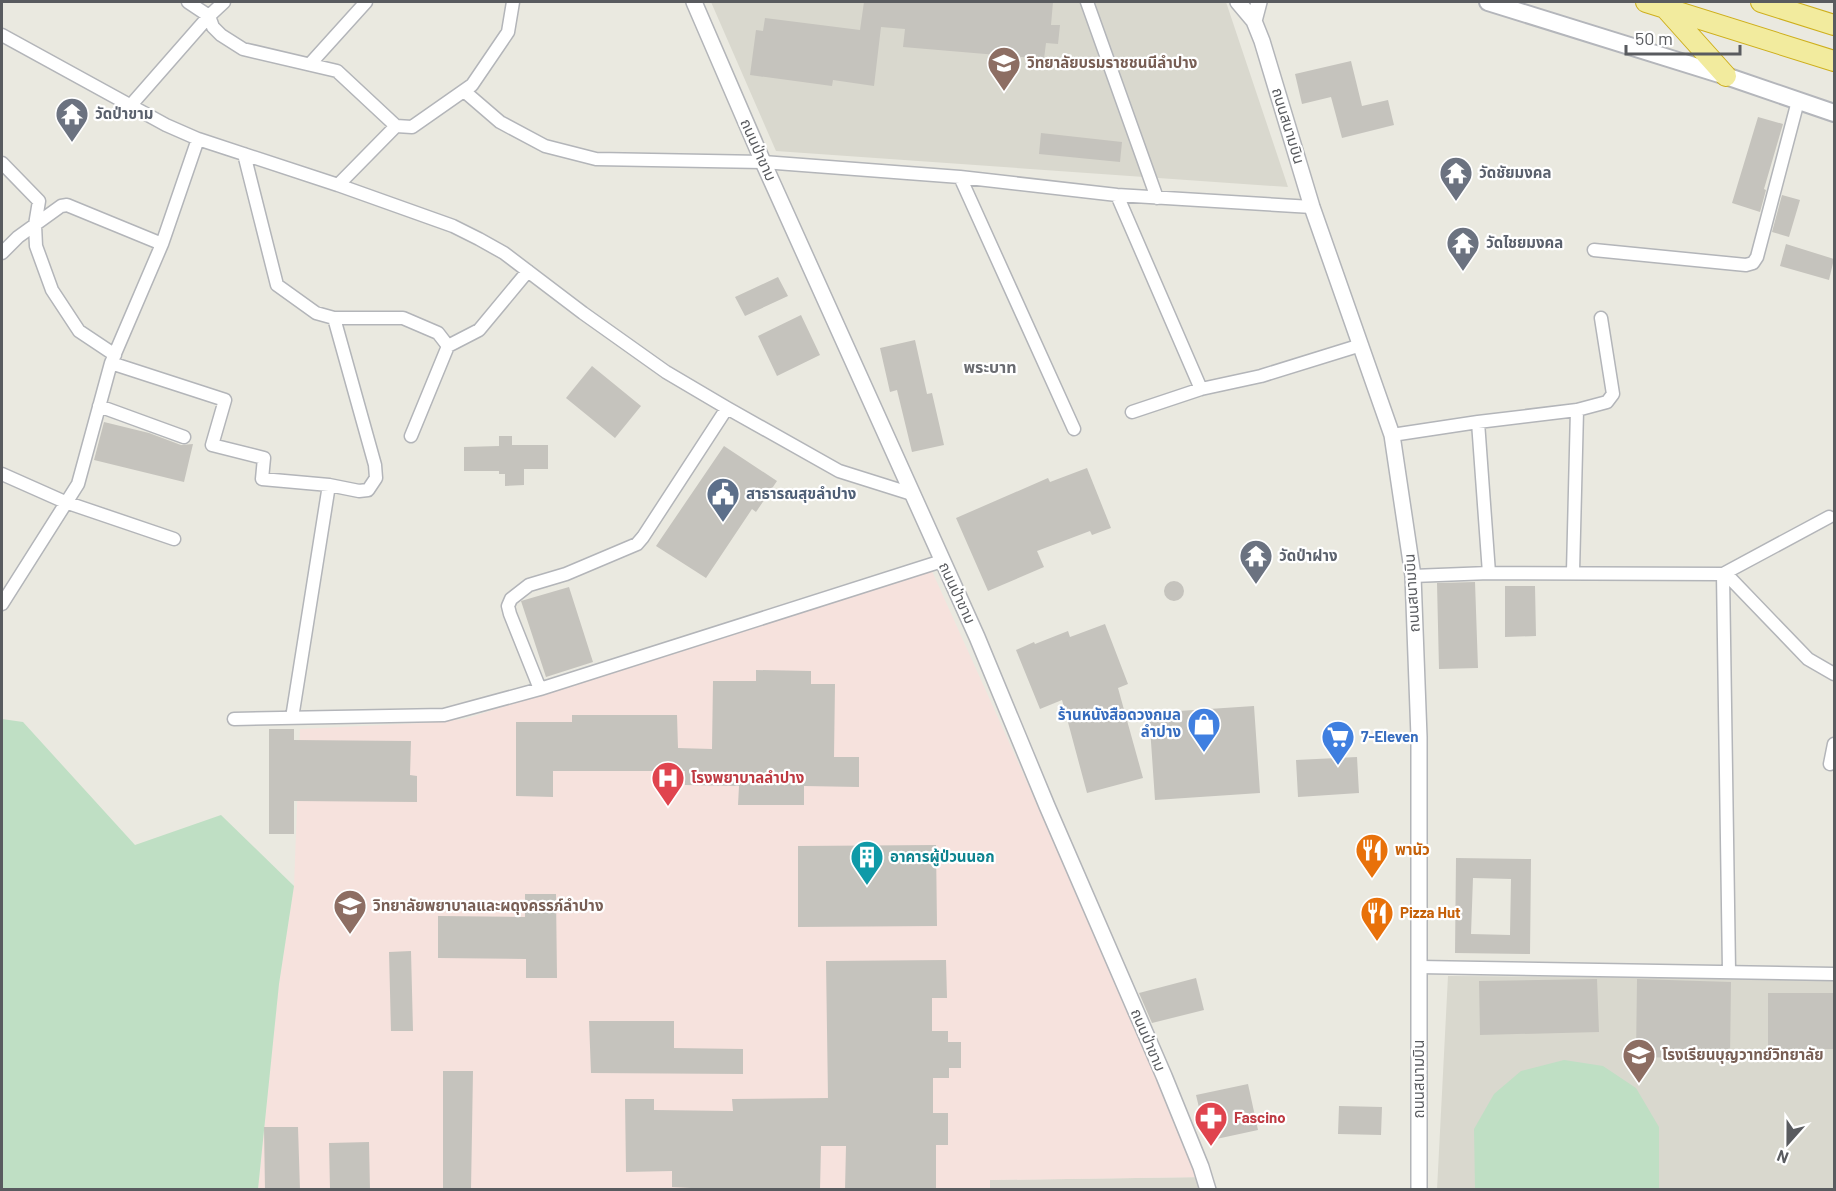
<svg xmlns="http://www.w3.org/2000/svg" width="1836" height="1191" viewBox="0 0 1836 1191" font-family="Barlow,'Noto Sans Thai',sans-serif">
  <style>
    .education { fill: #d9d8ce }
    .medical { fill: #f6e2dd }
    .green { fill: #bfdfc4 }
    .building { fill: #c5c3bd; fill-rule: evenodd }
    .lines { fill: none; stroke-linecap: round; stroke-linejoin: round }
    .minor-casing { stroke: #b3b5b9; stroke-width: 15 }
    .tertiary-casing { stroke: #b3b5b9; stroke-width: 18 }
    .secondary-casing { stroke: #b4b6bb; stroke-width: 20 }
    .trunk-casing { stroke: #ceaf1c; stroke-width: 22 }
    .minor { stroke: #fff; stroke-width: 12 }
    .tertiary { stroke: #fff; stroke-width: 15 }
    .secondary { stroke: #fff; stroke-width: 16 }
    .trunk { stroke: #f2eb9e; stroke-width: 20 }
    .labels { text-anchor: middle; stroke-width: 4.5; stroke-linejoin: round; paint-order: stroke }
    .education-label { font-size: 15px; font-weight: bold; fill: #785e54; stroke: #fff; text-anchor: start }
    .worship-label { font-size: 15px; font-weight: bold; fill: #5b616d; stroke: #fff; text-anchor: start }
    .street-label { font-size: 15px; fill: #595b5f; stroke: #fff }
    .service-label { font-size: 15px; font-weight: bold; fill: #4e5e75; stroke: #fff; text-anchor: start }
    .shop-label { font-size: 15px; font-weight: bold; fill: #366cbe; stroke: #fff; text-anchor: end }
    .health-label { font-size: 15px; font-weight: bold; fill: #be3a42; stroke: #fff; text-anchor: start }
    .food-label { font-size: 15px; font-weight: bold; fill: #c56008; stroke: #fff; text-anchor: start }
    .culture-label { font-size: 15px; font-weight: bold; fill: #0d838f; stroke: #fff; text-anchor: start }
    .neighbourhood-label { font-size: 16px; font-weight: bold; fill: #6a6c71; stroke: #fff }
  </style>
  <rect width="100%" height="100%" fill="#eae9e0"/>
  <path class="education" d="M711 2H1226L1288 187 776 151Z
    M1448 976 1834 978V1189L1437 1190Z
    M1205 1177 1208 1189 990 1190 989 1180Z"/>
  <path class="medical" d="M931 569 1205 1177 990 1180V1190H258L279 984 294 886 300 729 422 723 465 719Z"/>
  <path class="green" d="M2 719 23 722 135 845 221 815 294 886 279 984 258 1189H2Z
    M1564 1060 1603 1066 1636 1088 1659 1127V1189H1475L1474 1129 1494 1094 1521 1071Z"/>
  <path class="building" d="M864 2H1053L1051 25H1060L1058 44 1046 43 1044 59 903 47 905 29 881 27 874 86 833 80 832 86 750 75 756 30 763 31 765 18 860 30Z
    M1351 61 1362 106 1388 100 1394 125 1342 138 1331 97 1302 104 1295 74Z
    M1758 117 1783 124 1764 189 1766 190 1760 212 1732 203Z
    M1041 133 1122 142 1120 162 1039 154Z
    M1782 195 1800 200 1789 237 1772 232Z
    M1786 244 1834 259 1829 280 1780 266Z
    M778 277 788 296 745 316 735 297Z
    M801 315 820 355 777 376 758 336Z
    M915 340 927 394 932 393 944 445 912 452 897 390 890 392 880 348Z
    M592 366 641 406 615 438 566 398Z
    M104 422 149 433 181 445 193 444 184 482 94 460Z
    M499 436H512V445H548V469H524V485L505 486V474H499V471H464V447L499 446Z
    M724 446 777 481 756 512 752 509 706 578 656 546Z
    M1087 468 1111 528 1092 535 1090 531 1037 551 1044 567 988 591 956 518 1048 478 1050 482Z
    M1164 591a10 10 0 1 1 20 0a10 10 0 1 1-20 0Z
    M1475 582 1478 668 1439 669 1437 583Z
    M1505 586H1535L1536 636 1505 637Z
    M569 587 593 662 546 677 521 601Z
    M1105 624 1128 684 1118 688 1143 778 1087 793 1062 700 1040 709 1016 650 1034 642 1035 644 1068 631 1070 637Z
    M756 670 811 671V684H835L834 757H859V787L804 786V805H738L739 786 685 785V771H553V797L516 796V722H572V715H677L678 748 712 749 713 681H756Z
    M1254 706 1260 793 1155 800 1149 713Z
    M269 729H294V740L411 741 410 775 417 776V802L294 801V834H269Z
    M1357 757 1359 793 1298 797 1296 760Z
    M936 845 937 926 798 927V846Z
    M1456 858 1531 859 1530 954 1455 953ZM1473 878 1511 879 1510 935 1471 934Z
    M525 894H556L557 978H526V959L438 958V916L525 917Z
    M411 951 413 1031H391L389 952Z
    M946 960 947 998H932V1031H948V1042H961V1068H949V1078H933V1113H948V1145H936V1190H845L846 1146H821L820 1190H729L672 1187V1171L626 1172 625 1099H654V1110L733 1111 732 1099 828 1098 826 961Z
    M1196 978 1204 1010 1152 1023 1139 993Z
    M1597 979 1599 1032 1480 1035 1479 981Z
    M1637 979 1731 982 1730 1059 1636 1057Z
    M1768 993H1834V1049H1768Z
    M589 1021H674V1048L743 1049V1074L591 1073Z
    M443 1071H473L471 1190H443Z
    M1248 1084 1258 1130 1207 1141 1196 1095Z
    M1339 1106 1382 1107 1381 1135 1338 1134Z
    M264 1127H298L300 1190H265Z
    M369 1142 370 1190H330L329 1143Z"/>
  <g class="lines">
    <defs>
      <path id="minor" d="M188 2 209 16 213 27 221 35 243 49 337 71 396 126
        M1087 2 1157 198
        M2 35 166 125 198 139 338 185 453 226 479 239 504 253 583 313 666 372 727 408 839 471 912 494
        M310 64 366 2
        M464 91 500 122 545 146 596 159 763 162 960 177 1117 195 1312 207
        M131 105 209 16 224 2
        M244 154 277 285 316 313 334 318H403L438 333 448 346 479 330 528 271
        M2 163 39 201 35 225 36 246 52 290 79 331 115 355
        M960 177 1074 429
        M338 185 396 126 412 127 472 85 508 32 513 2
        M1117 195 1201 389
        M1594 250 1746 265 1753 263 1757 257 1798 101
        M2 253 18 237 61 206 67 205 162 244
        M111 363 225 400 212 445 264 458 262 479 329 485 359 491 368 490 376 478 375 465 334 318
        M99 406 184 437
        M1132 412 1201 389 1261 376 1361 345
        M1478 422 1489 573
        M1392 435 1478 422 1577 410 1607 402 1613 394 1601 318
        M411 436 448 346
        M2 474 65 502 174 539
        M1573 572 1577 410
        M1413 576 1489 573 1723 574 1729 577 1808 659 1834 674
        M2 604 78 484 111 363 162 244 198 139
        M540 689 510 614 508 606 511 599 529 585 566 574 637 544 643 537 727 408
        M292 718 329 485
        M234 719 444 715 540 689 942 561
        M1830 764 1834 744
        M1419 967 1834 974
        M1729 971 1723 574 1829 517"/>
      <path id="tertiary" d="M694 2 763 162 977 637 1047 806 1164 1076 1201 1167 1208 1190
        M1238 2 1254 21 1262 41 1312 207 1392 435 1413 576 1419 737V1190
        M1254 21 1259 2"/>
      <path id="secondary" d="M1488 2 1726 76 1834 113"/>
      <path id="trunk" d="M1646 2 1834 61
        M1761 2 1834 25
        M1666 9 1726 76"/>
    </defs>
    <use href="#minor" class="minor-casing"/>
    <use href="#tertiary" class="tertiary-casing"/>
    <use href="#secondary" class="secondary-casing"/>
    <use href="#trunk" class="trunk-casing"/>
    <use href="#minor" class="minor"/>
    <use href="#tertiary" class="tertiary"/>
    <use href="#secondary" class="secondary"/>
    <use href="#trunk" class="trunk"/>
  </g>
  <defs>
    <symbol id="university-pin" viewBox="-11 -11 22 30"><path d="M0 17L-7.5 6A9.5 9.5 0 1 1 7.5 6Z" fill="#8d6e63" stroke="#fff"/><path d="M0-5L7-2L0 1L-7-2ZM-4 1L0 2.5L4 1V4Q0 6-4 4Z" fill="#fff"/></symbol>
    <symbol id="temple-pin" viewBox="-11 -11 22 30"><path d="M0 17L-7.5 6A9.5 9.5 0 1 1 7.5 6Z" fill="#6b7280" stroke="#fff"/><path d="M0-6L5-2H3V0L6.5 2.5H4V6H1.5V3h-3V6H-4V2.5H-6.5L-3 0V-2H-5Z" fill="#fff"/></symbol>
    <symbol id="civic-pin" viewBox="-11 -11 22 30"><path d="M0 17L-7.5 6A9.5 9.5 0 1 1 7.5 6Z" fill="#5c6f8a" stroke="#fff"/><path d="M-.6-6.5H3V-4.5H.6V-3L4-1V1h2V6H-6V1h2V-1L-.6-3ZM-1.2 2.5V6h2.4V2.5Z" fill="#fff"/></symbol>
    <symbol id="shop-pin" viewBox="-11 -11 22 30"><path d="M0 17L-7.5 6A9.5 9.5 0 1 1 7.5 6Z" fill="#3f7fe0" stroke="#fff"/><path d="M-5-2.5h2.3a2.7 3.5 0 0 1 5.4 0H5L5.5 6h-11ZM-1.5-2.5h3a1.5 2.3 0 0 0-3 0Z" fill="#fff"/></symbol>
    <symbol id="supermarket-pin" viewBox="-11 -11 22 30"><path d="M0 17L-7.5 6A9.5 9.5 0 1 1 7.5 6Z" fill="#3f7fe0" stroke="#fff"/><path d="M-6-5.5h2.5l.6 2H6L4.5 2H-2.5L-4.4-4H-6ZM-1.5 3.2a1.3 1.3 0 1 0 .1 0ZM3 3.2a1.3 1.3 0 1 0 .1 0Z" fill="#fff"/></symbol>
    <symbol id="hospital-pin" viewBox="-11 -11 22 30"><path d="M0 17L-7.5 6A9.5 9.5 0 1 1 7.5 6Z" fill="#e0444e" stroke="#fff"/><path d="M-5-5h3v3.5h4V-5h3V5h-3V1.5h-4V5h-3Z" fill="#fff"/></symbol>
    <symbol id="restaurant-pin" viewBox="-11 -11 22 30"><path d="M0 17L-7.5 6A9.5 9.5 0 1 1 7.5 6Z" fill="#e8710a" stroke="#fff"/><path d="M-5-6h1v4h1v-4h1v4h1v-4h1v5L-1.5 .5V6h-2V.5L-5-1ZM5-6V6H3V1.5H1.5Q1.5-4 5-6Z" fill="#fff"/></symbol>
    <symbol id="building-pin" viewBox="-11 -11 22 30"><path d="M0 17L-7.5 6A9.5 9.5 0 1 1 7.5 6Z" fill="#0f9aa8" stroke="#fff"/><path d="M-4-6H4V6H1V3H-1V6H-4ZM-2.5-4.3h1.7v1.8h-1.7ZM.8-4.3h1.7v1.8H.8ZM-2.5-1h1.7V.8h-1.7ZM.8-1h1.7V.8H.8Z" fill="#fff"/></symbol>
    <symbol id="school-pin" viewBox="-11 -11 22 30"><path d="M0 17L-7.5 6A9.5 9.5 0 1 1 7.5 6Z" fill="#8d6e63" stroke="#fff"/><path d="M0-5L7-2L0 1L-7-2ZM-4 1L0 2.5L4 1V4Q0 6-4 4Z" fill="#fff"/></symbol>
    <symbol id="pharmacy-pin" viewBox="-11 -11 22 30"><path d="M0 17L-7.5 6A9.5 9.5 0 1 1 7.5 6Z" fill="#e0444e" stroke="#fff"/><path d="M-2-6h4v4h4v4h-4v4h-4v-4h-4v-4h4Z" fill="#fff"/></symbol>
  </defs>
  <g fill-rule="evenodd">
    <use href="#university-pin" x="985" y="44" width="38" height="52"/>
    <use href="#temple-pin" x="53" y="95" width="38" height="52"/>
    <use href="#temple-pin" x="1437" y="154" width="38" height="52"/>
    <use href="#temple-pin" x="1444" y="224" width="38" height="52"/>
    <use href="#civic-pin" x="704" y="475" width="38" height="52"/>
    <use href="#temple-pin" x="1237" y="537" width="38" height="52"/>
    <use href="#shop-pin" x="1185" y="705" width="38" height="52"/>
    <use href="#supermarket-pin" x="1319" y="718" width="38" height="52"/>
    <use href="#hospital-pin" x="649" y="759" width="38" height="52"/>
    <use href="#restaurant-pin" x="1353" y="831" width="38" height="52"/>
    <use href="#building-pin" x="848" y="838" width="38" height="52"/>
    <use href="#university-pin" x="331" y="887" width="38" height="52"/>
    <use href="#restaurant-pin" x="1358" y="894" width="38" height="52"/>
    <use href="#school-pin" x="1620" y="1036" width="38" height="52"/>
    <use href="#pharmacy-pin" x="1192" y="1099" width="38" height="52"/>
  </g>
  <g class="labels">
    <g class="education-label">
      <text x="1027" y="68">วิทยาลัยบรมราชชนนีลำปาง</text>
      <text x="373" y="911">วิทยาลัยพยาบาลและผดุงครรภ์ลําปาง</text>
      <text x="1662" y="1060">โรงเรียนบุญวาทย์วิทยาลัย</text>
    </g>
    <g class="worship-label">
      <text x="95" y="119">วัดป่าขาม</text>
      <text x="1479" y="178">วัดชัยมงคล</text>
      <text x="1486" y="248">วัดไชยมงคล</text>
      <text x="1279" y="561">วัดป่าฝาง</text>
    </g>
    <g class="street-label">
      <text transform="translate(1288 126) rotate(73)" y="5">ถนนสนามบิน</text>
      <text transform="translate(758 150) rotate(66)" y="5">ถนนป่าขาม</text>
      <text transform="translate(957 593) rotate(65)" y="5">ถนนป่าขาม</text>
      <text transform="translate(1412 593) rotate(-94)" y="5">ถนนสนามบิน</text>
      <text transform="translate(1148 1040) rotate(67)" y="5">ถนนป่าขาม</text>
      <text transform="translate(1419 1079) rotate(-90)" y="5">ถนนสนามบิน</text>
    </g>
    <g class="service-label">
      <text x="746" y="499">สาธารณสุขลำปาง</text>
    </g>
    <g class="shop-label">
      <text x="1181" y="720">ร้านหนังสือดวงกมล<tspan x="1181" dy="17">ลำปาง</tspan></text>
      <text x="1361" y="742" text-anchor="start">7-Eleven</text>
    </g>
    <g class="health-label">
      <text x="691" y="783">โรงพยาบาลลำปาง</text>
      <text x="1234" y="1123">Fascino</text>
    </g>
    <g class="food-label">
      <text x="1395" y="855">พานัว</text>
      <text x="1400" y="918">Pizza Hut</text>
    </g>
    <g class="culture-label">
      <text x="890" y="862">อาคารผู้ป่วนนอก</text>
    </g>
    <g class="neighbourhood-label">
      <text x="990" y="373">พระบาท</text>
    </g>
  </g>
  <rect width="1836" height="1191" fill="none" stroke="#595b5f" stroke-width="6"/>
  <g transform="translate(1788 1143) rotate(201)" stroke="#ffffff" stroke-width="4.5" paint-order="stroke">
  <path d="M0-4.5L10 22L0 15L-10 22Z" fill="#595b5f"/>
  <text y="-9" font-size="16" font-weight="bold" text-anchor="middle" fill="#595b5f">N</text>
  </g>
  <path d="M1626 45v9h114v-9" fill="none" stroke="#595b5f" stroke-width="3"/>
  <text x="1635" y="45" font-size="18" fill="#595b5f" stroke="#ffffff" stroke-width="4.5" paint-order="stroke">50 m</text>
</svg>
